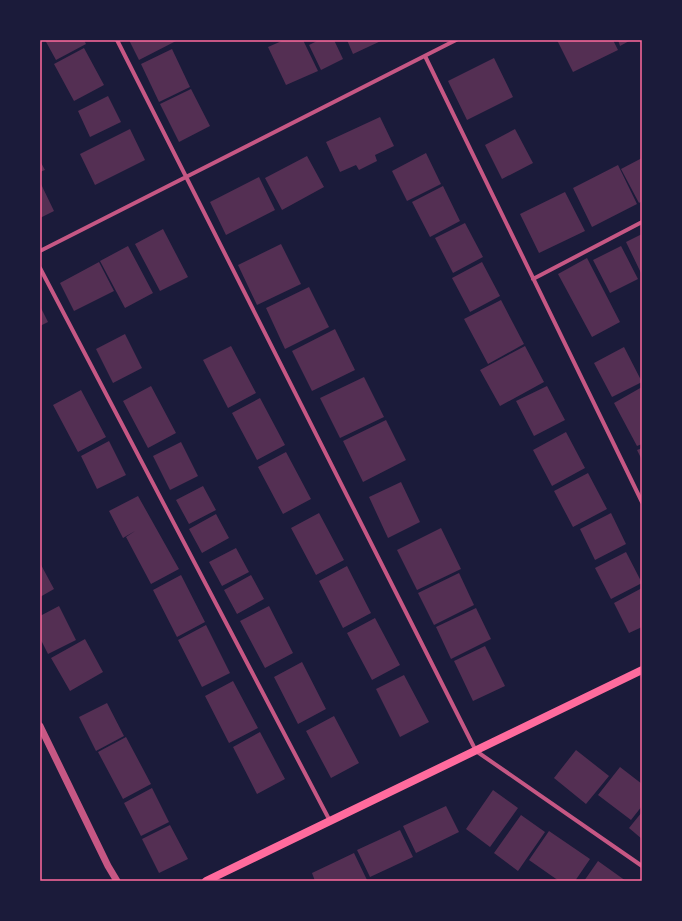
<svg xmlns="http://www.w3.org/2000/svg" width="682" height="921" viewBox="0 0 682 921" font-family="'DejaVu Sans',sans-serif">
  <style>
    .building { fill: #542f53 }
    .lines { fill: none; stroke-linecap: round; stroke-linejoin: round }
    .minor { stroke: #c65784; stroke-width: 4 }
    .tertiary { stroke: #c65784; stroke-width: 7 }
    .secondary { stroke: #ff6b9d; stroke-width: 8 }
    .neatline { fill: none; stroke: #ff6b9d; stroke-width: 1.5 }
  </style>
  <rect width="100%" height="100%" fill="#1b1b3a"/>
  <path class="building" d="M45 40H84L86 44 56 60Z
    M129 40H176V41L139 60Z
    M284 40H303L318 71 286 85 268 47Z
    M319 40H334L343 59 321 70 309 45Z
    M347 40H383L353 54Z
    M557 40H613L618 50 573 72Z
    M618 40H631L620 46Z
    M84 48 104 85 74 101 54 64Z
    M172 49 190 87 159 102 141 64Z
    M494 58 513 97 467 120 448 81Z
    M191 89 210 126 179 142 160 104Z
    M108 96 121 122 90 137 78 111Z
    M380 117 394 146 375 155 377 161 359 170 356 165 340 172 326 142Z
    M130 129 145 160 95 185 80 154Z
    M515 129 533 163 502 179 485 145Z
    M426 153 441 184 407 201 392 171Z
    M307 156 324 187 282 210 265 178Z
    M642 158V201L639 203 621 169Z
    M40 161 45 170 40 172Z
    M618 165 637 204 592 227 573 188Z
    M259 177 275 210 226 235 210 202Z
    M40 182 54 211 40 218Z
    M443 186 460 221 430 237 412 202Z
    M565 192 585 231 539 253 520 214Z
    M465 223 483 257 453 273 435 238Z
    M163 229 188 277 160 291 135 244Z
    M642 234V275L626 242Z
    M281 244 301 284 257 305 238 265Z
    M128 246 153 293 125 308 100 261Z
    M621 246 638 279 610 293 593 260Z
    M587 258 620 322 592 337 558 274Z
    M99 262 114 291 74 311 60 283Z
    M482 262 500 296 470 312 452 278Z
    M309 287 329 327 285 349 266 308Z
    M501 300 524 344 488 364 464 319Z
    M40 306 48 322 40 326Z
    M335 329 355 370 312 391 292 351Z
    M125 334 142 368 113 383 96 349Z
    M231 346 256 393 228 408 203 360Z
    M525 346 544 382 500 406 480 370Z
    M624 347 642 382 612 397 594 363Z
    M364 377 384 417 340 438 320 398Z
    M151 386 176 433 148 448 123 401Z
    M547 386 565 420 534 436 516 401Z
    M642 387V444L637 446 614 403Z
    M81 390 106 437 78 452 53 405Z
    M260 398 285 445 257 460 232 413Z
    M386 420 406 460 363 482 343 441Z
    M566 432 585 468 552 486 533 450Z
    M109 441 126 475 97 489 81 456Z
    M181 442 198 476 170 490 153 456Z
    M642 448V460L637 450Z
    M286 452 311 499 283 514 258 467Z
    M588 473 607 509 573 527 554 491Z
    M401 482 420 522 388 538 369 497Z
    M203 486 216 510 189 524 176 500Z
    M138 496 179 569 151 584 126 537 135 531 123 538 109 511Z
    M319 513 344 560 316 575 291 528Z
    M611 513 626 544 595 560 580 529Z
    M216 514 229 538 202 553 189 529Z
    M441 528 461 569 417 590 397 550Z
    M236 548 249 572 222 586 209 562Z
    M626 552 642 583 611 599 595 568Z
    M40 563 54 589 40 597Z
    M347 566 371 613 343 628 319 581Z
    M459 573 474 605 434 625 418 593Z
    M181 575 205 622 177 637 153 590Z
    M251 575 264 599 237 614 224 590Z
    M642 588V627L629 633 614 603Z
    M59 606 76 640 48 654 40 638V616Z
    M269 606 293 653 265 668 240 621Z
    M476 608 491 639 451 659 436 627Z
    M375 618 400 665 372 680 347 633Z
    M206 625 230 673 202 687 178 640Z
    M85 639 103 672 70 691 51 658Z
    M485 646 505 686 473 701 454 661Z
    M302 662 326 709 298 724 274 677Z
    M404 675 429 722 400 737 376 689Z
    M233 681 258 728 229 743 205 696Z
    M107 703 124 736 96 751 79 717Z
    M334 716 359 763 331 778 306 731Z
    M260 732 285 779 257 794 233 747Z
    M126 737 151 784 123 799 98 752Z
    M576 750 609 776 586 804 554 778Z
    M620 767 642 784V806L631 820 598 795Z
    M152 788 169 822 141 836 124 803Z
    M493 790 518 808 490 847 466 829Z
    M446 806 459 832 416 853 403 826Z
    M642 812V839L629 828Z
    M521 815 545 832 518 871 494 853Z
    M170 825 188 859 159 873 142 839Z
    M400 830 413 857 370 877 357 850Z
    M549 831 590 859 575 881H559L529 860Z
    M354 853 367 880 315 881 312 873Z
    M598 861 626 881H584Z"/>
  <g class="lines">
    <path class="minor" d="M117 40 476 751 642 866
      M425 56 642 502
      M40 251 456 40
      M40 268 330 821
      M533 279 642 222"/>
    <path class="tertiary" d="M40 726 108 866 117 881"/>
    <path class="secondary" d="M206 881 642 670"/>
  </g>
  <rect width="682" height="921" fill="none" stroke="#1b1b3a" stroke-width="82"/>
  <rect x="41" y="41" width="600" height="839" class="neatline"/>
</svg>
